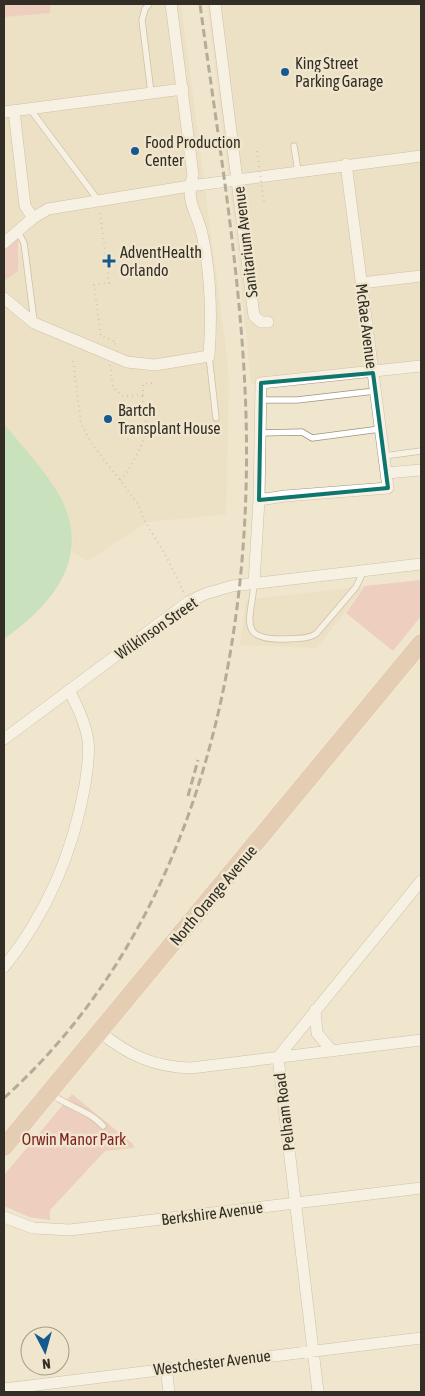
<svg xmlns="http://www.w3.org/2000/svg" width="425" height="1396" viewBox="0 0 425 1396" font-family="'Asap Condensed',sans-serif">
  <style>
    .built { fill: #e7dabb }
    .green { fill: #e9b2ae }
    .water { fill: #99dba8 }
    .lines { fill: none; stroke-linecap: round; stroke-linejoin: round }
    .lane-casing { stroke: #9f957f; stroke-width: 7 }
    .street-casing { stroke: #9f957f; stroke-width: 12 }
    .primary-casing { stroke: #fff; stroke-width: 19 }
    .path { stroke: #aba490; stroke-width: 2; stroke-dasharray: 1 4; stroke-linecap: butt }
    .lane { stroke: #fff; stroke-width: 5.5 }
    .street { stroke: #fff; stroke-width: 11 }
    .primary { stroke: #d7b093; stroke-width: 18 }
    .rail { stroke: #6c6658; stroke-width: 3; stroke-dasharray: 8 4; stroke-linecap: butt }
    .path-bridge { stroke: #aba490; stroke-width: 2; stroke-dasharray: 1 4; stroke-linecap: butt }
    .marked { fill: none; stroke: #0f766e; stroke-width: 4; stroke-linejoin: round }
    .poi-dot { fill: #155a8f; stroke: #f0e6cd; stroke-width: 2 }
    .labels { text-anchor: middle; stroke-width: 5; stroke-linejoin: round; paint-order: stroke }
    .poi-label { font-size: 16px; fill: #322e25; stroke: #f0e6cd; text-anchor: start }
    .street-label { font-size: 16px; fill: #322e25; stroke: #f0e6cd }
    .park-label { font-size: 16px; fill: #802325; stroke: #f0e6cd }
  </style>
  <rect width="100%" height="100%" fill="#f0e6cd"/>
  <path class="built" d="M4 4H181L227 357 229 386 226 514 148 522 87 561 72 552 73 542 58 493 4 424Z
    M207 4H421V363L251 384 238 255Z
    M365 586 317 648 240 645 246 600Z"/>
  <path class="green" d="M4 4H50V13L4 17Z
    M18 238V271L4 281V239Z
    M421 580V616L393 651 346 613 365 586Z
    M72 1094 133 1144 134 1148 105 1151 50 1210V1220L29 1217 4 1206V1175Z"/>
  <path class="water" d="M4 424C22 446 43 468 58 493 94 555 54 604 4 639Z"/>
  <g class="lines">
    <defs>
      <path id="lane" d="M149 4 145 9 142 20 151 93
        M30 109 98 200
        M294 146 298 171
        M18 232 24 243 34 321
        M209 356 216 418
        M261 400H297L375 391
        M260 433 302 432 312 438 380 429
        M384 456 421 451
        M254 583C252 617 236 640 282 639 294 638 306 640 316 634L356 587 363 572
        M51 1094C67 1106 90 1111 103 1126"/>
      <path id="street" d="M215 4 254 316 261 322H268
        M14 111 25 206 33 218
        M4 112 183 89
        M4 243 33 218 48 209 190 186 421 156
        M361 283 421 276
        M4 298 34 323 127 362 155 365 209 356C212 315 211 274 202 234 196 208 185 204 193 175L171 4
        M386 473 421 470
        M259 500 285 496 388 488 346 164
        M254 583 259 500 261 383 421 366
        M4 739 188 602 205 594 232 586 421 564
        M4 967C46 915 73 852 85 785 87 771 90 755 88 740 85 722 77 706 69 690
        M315 1010 317 1033 332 1051
        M100 1032C128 1055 154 1067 191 1068L421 1040
        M4 1217 33 1228 70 1230 421 1188
        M166 1367 169 1392
        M4 1389 421 1338
        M318 1392 278 1057 421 881"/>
      <path id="primary" d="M4 1147 421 643"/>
    </defs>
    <use href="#lane" class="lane-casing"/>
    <use href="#street" class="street-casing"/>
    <use href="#primary" class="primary-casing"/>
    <path class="path" d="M100 213 109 283 94 285 101 336 116 342 114 346
      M73 361 81 423 92 444 139 505 143 518 165 554 184 593
      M110 365 113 387 122 396 143 395V384L153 383
      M120 480C130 471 146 440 146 427 146 416 143 405 142 395"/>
    <use href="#lane" class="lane"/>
    <use href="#street" class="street"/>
    <use href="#primary" class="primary"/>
    <path class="rail" d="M188 796 198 760
      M4 1098C193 928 253 661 246 415 242 278 218 140 200 4"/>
    <path class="path-bridge" d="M257 151 264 202"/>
  </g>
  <path d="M0 0H425V1396H0ZM373 373 388 488 259 500 261 383Z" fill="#f0e6cd" fill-opacity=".55" fill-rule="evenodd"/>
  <path class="marked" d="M373 373 388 488 259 500 261 383Z"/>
  <g class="poi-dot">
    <circle cx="285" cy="72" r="5"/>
    <circle cx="135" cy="151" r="5"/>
    <path d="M106.5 253.5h5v5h5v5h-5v5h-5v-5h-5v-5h5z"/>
    <circle cx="108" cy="419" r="5"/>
  </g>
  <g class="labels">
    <g class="poi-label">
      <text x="295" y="69">King Street<tspan x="295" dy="18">Parking Garage</tspan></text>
      <text x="145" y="148">Food Production<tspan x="145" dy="18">Center</tspan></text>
      <text x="120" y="258">AdventHealth<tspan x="120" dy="18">Orlando</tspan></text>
      <text x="118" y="416">Bartch<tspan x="118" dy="18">Transplant House</tspan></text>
    </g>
    <g class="street-label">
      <text transform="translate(245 242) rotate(-97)" y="6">Sanitarium Avenue</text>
      <text transform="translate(367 326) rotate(83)" y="6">McRae Avenue</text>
      <text transform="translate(156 628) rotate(-35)" y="6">Wilkinson Street</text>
      <text transform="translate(213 895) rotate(-50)" y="6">North Orange Avenue</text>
      <text transform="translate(284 1112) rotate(-97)" y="6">Pelham Road</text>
      <text transform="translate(212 1213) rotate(-7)" y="6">Berkshire Avenue</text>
      <text transform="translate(212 1362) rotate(-7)" y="6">Westchester Avenue</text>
    </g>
    <g class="park-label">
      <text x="74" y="1145">Orwin Manor Park</text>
    </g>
  </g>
  <rect width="425" height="1396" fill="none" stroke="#322e25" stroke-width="10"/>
  <g transform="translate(45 1351) rotate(174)"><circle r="24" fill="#f0e6cd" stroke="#a49c8a"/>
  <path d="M0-4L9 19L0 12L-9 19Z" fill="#155a8f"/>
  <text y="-8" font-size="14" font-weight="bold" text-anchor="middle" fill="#322e25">N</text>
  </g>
</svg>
